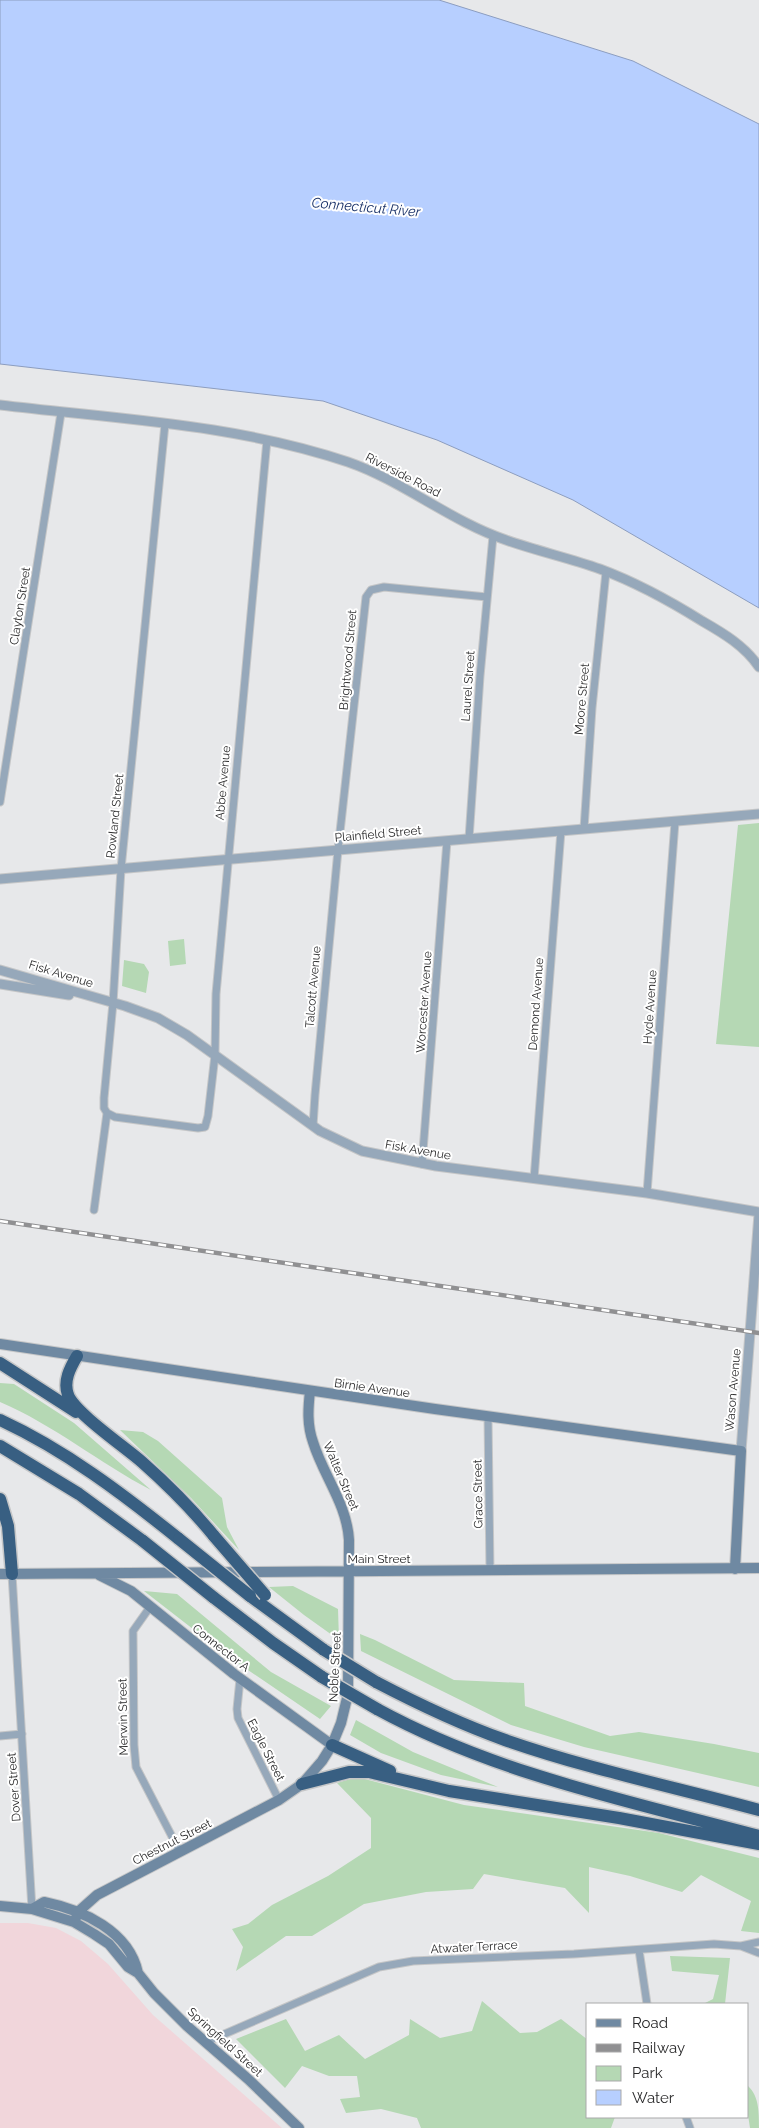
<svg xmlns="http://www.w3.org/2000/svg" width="759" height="2128" viewBox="0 0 759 2128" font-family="Raleway,sans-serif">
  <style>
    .medical { fill: #f1d6db }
    .green { fill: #b5d8b4 }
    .water { fill: #b7cfff; stroke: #8c9dbf }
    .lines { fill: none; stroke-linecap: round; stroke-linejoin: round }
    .minor-casing { stroke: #c5c6c7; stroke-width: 9 }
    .tertiary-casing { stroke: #c5c6c7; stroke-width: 11 }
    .secondary-casing { stroke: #c5c6c7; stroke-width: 12 }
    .motorway-casing { stroke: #c5c6c7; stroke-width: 15 }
    .minor { stroke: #96a8ba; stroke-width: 7 }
    .tertiary { stroke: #96a8ba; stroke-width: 9 }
    .secondary { stroke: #6f89a2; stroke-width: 10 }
    .motorway { stroke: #385f82; stroke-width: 12 }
    .rail-casing { stroke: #909092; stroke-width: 4.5 }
    .rail { stroke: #fff; stroke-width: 2.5; stroke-dasharray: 8; stroke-linecap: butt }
    .motorway-bridge-casing { stroke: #c5c6c7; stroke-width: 15; stroke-linecap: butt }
    .motorway-bridge { stroke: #385f82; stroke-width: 12 }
    .labels { text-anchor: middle; stroke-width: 4; stroke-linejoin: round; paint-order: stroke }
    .street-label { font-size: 12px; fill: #29292a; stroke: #fff }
    .water-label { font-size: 14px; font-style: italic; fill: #183067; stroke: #fff }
  </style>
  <rect width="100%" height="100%" fill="#e7e8ea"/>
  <path class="medical" d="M0 1923H28L56 1928 81 1941 108 1964 153 2015 282 2128H0Z"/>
  <path class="green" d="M759 823V1047L716 1044 738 825Z
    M184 939 186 964 170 966 168 941Z
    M124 960 144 964 149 972 146 993 122 986Z
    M0 1383 14 1384 74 1423 151 1490C99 1463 54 1425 0 1402Z
    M120 1430 143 1432 158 1441 222 1498 227 1527 239 1550 191 1498Z
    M293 1586 338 1609 339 1640 304 1615 269 1587Z
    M144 1591 177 1594 271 1672 331 1706 320 1719 229 1657Z
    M360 1634 375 1640 454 1680 524 1683 525 1706 610 1736 639 1732 714 1744 759 1753V1787L584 1747 511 1725 361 1651Z
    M356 1720 413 1752 498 1787 441 1775 381 1753 350 1735Z
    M357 1777 464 1805 659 1833 759 1858V1933L741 1931 751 1901 701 1875 682 1892 630 1876 589 1867V1913L565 1888 484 1874 473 1889 426 1892 364 1904 312 1936H286L236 1971 243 1947 232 1929 248 1924 272 1905 328 1876 371 1848V1818L337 1783Z
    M670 1956 730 1958 725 2004H703L713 1999 719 1975 672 1971Z
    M482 2001 520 2033 537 2032 561 2019 588 2040V2117H615L611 2128H421L417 2118 381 2109 346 2113 340 2099 360 2097 357 2076H329L302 2066 285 2088 236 2039 286 2019 305 2051 339 2035 365 2059 409 2035 410 2019 440 2038 472 2031Z
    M748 2086C759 2096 759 2112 759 2128H750L748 2115Z"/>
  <path class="water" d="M0 0H439L633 61 759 124V608L573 500 437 440 323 401 0 364Z"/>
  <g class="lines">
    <defs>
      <path id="minor" d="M0 802 61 413
        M584 829 592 708 606 572
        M469 839 480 676 493 536
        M107 1113 115 1117 198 1128 205 1127 208 1116 215 1055 216 994 223 918 267 440
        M313 1126 315 1095 338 850 366 597 371 590 384 587 487 597
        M422 1164 447 841
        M534 1179 561 831
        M647 1193 675 822
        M94 1210 107 1113 104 1108V1098L113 1003 121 869 165 424
        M488 1417 490 1571
        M12 1574 32 1909
        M150 1607 133 1631 134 1745 136 1767 180 1852
        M240 1679 237 1709 238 1718 279 1800
        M0 1736 22 1734
        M741 1946 759 1953
        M639 1950 647 2004
        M206 2042 379 1967 413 1961 574 1954 714 1944 741 1946 759 1942
        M686 2117 690 2128"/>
      <path id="tertiary" d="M0 405C116 419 236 424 348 462 403 481 450 521 506 540 537 551 569 558 600 569 635 582 670 601 702 621 723 633 745 646 759 667
        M0 879 759 814
        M0 970 125 1006 158 1018 187 1035 320 1131 362 1151 436 1166 647 1193 759 1212
        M0 984 69 995
        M741 1451 759 1214"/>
      <path id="secondary" d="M0 1344 435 1409 741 1451 735 1569
        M0 1574 759 1568
        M99 1575 131 1591 234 1674 332 1745
        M0 1906 32 1909 74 1922 94 1934 109 1944 128 1967 138 1973 154 1993 187 2026 248 2079 299 2128
        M32 1909 44 1902C83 1910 129 1931 138 1973
        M74 1922 79 1911 97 1895 279 1800 302 1784 322 1761 332 1745 341 1723 348 1694 349 1540C347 1504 323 1475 313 1442 307 1425 308 1409 310 1391"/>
      <path id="motorway" d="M77 1356C70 1368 63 1381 68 1395 75 1413 125 1447 142 1462 168 1485 192 1509 214 1536
        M0 1363 76 1412
        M0 1420C65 1450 123 1494 179 1539
        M0 1446 79 1494 143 1541
        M0 1499 8 1526 12 1574
        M250 1596 324 1650
        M213 1597 273 1643 322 1677
        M376 1682C418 1704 460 1724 505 1740 588 1769 674 1787 759 1810
        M377 1709C496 1774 629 1801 759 1836
        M332 1745 390 1771
        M302 1784 349 1772H369L449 1791 619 1818 759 1844"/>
    </defs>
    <use href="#minor" class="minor-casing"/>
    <use href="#tertiary" class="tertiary-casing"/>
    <use href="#secondary" class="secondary-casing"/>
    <use href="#motorway" class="motorway-casing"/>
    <use href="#minor" class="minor"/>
    <use href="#tertiary" class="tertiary"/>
    <use href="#secondary" class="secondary"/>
    <use href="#motorway" class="motorway"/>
    <defs>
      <path id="rail" d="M0 1221 759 1333"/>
    </defs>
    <use href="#rail" class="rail-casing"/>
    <use href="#rail" class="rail"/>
    <defs>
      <path id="motorway-bridge" d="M214 1536 265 1595
        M179 1539 250 1596
        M143 1541 213 1597
        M324 1650 376 1682
        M322 1677 377 1709"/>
    </defs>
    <use href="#motorway-bridge" class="motorway-bridge-casing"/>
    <use href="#motorway-bridge" class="motorway-bridge"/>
  </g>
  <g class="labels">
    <g class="street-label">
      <text transform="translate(403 475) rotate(27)" y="4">Riverside Road</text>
      <text transform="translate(20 606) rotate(-81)" y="4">Clayton Street</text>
      <text transform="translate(348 660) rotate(-85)" y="4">Brightwood Street</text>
      <text transform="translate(468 686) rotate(-86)" y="4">Laurel Street</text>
      <text transform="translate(582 699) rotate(-85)" y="4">Moore Street</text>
      <text transform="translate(223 783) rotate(-85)" y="4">Abbe Avenue</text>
      <text transform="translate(115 816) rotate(-84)" y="4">Rowland Street</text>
      <text transform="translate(378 834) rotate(-5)" y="4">Plainfield Street</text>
      <text transform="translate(61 974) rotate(17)" y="4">Fisk Avenue</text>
      <text transform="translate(313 987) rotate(-85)" y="4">Talcott Avenue</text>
      <text transform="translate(424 1002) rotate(-86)" y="4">Worcester Avenue</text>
      <text transform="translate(536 1004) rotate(-86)" y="4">Demond Avenue</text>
      <text transform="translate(650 1007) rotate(-86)" y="4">Hyde Avenue</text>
      <text transform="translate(418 1150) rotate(10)" y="4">Fisk Avenue</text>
      <text transform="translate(372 1388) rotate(8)" y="4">Birnie Avenue</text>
      <text transform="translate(733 1390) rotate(-85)" y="4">Wason Avenue</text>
      <text transform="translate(341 1476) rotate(67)" y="4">Walter Street</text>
      <text transform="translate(478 1494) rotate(-91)" y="4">Grace Street</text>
      <text x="379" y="1563">Main Street</text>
      <text transform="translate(221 1648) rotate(38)" y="4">Connector A</text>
      <text transform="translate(335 1667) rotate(-87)" y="4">Noble Street</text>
      <text transform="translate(123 1717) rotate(-91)" y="4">Merwin Street</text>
      <text transform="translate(266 1750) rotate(63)" y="4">Eagle Street</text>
      <text transform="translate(14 1787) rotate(-94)" y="4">Dover Street</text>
      <text transform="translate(172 1842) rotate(-27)" y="4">Chestnut Street</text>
      <text transform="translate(474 1947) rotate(-3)" y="4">Atwater Terrace</text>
      <text transform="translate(225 2042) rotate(42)" y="4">Springfield Street</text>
    </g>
    <g class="water-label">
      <text transform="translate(366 207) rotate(5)" y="5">Connecticut River</text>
    </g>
  </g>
  <rect x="586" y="2003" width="162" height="115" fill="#ffffff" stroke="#a9a9aa"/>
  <rect x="596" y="2019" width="25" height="8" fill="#6f89a2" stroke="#a9a9aa"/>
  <text x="632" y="2028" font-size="15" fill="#29292a">Road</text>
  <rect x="596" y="2044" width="25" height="8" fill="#909092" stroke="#a9a9aa"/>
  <text x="632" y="2053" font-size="15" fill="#29292a">Railway</text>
  <rect x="596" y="2066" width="25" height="15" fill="#b5d8b4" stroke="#a9a9aa"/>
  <text x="632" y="2078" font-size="15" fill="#29292a">Park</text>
  <rect x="596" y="2090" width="25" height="15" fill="#b7cfff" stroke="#a9a9aa"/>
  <text x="632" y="2103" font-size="15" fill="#29292a">Water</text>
</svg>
